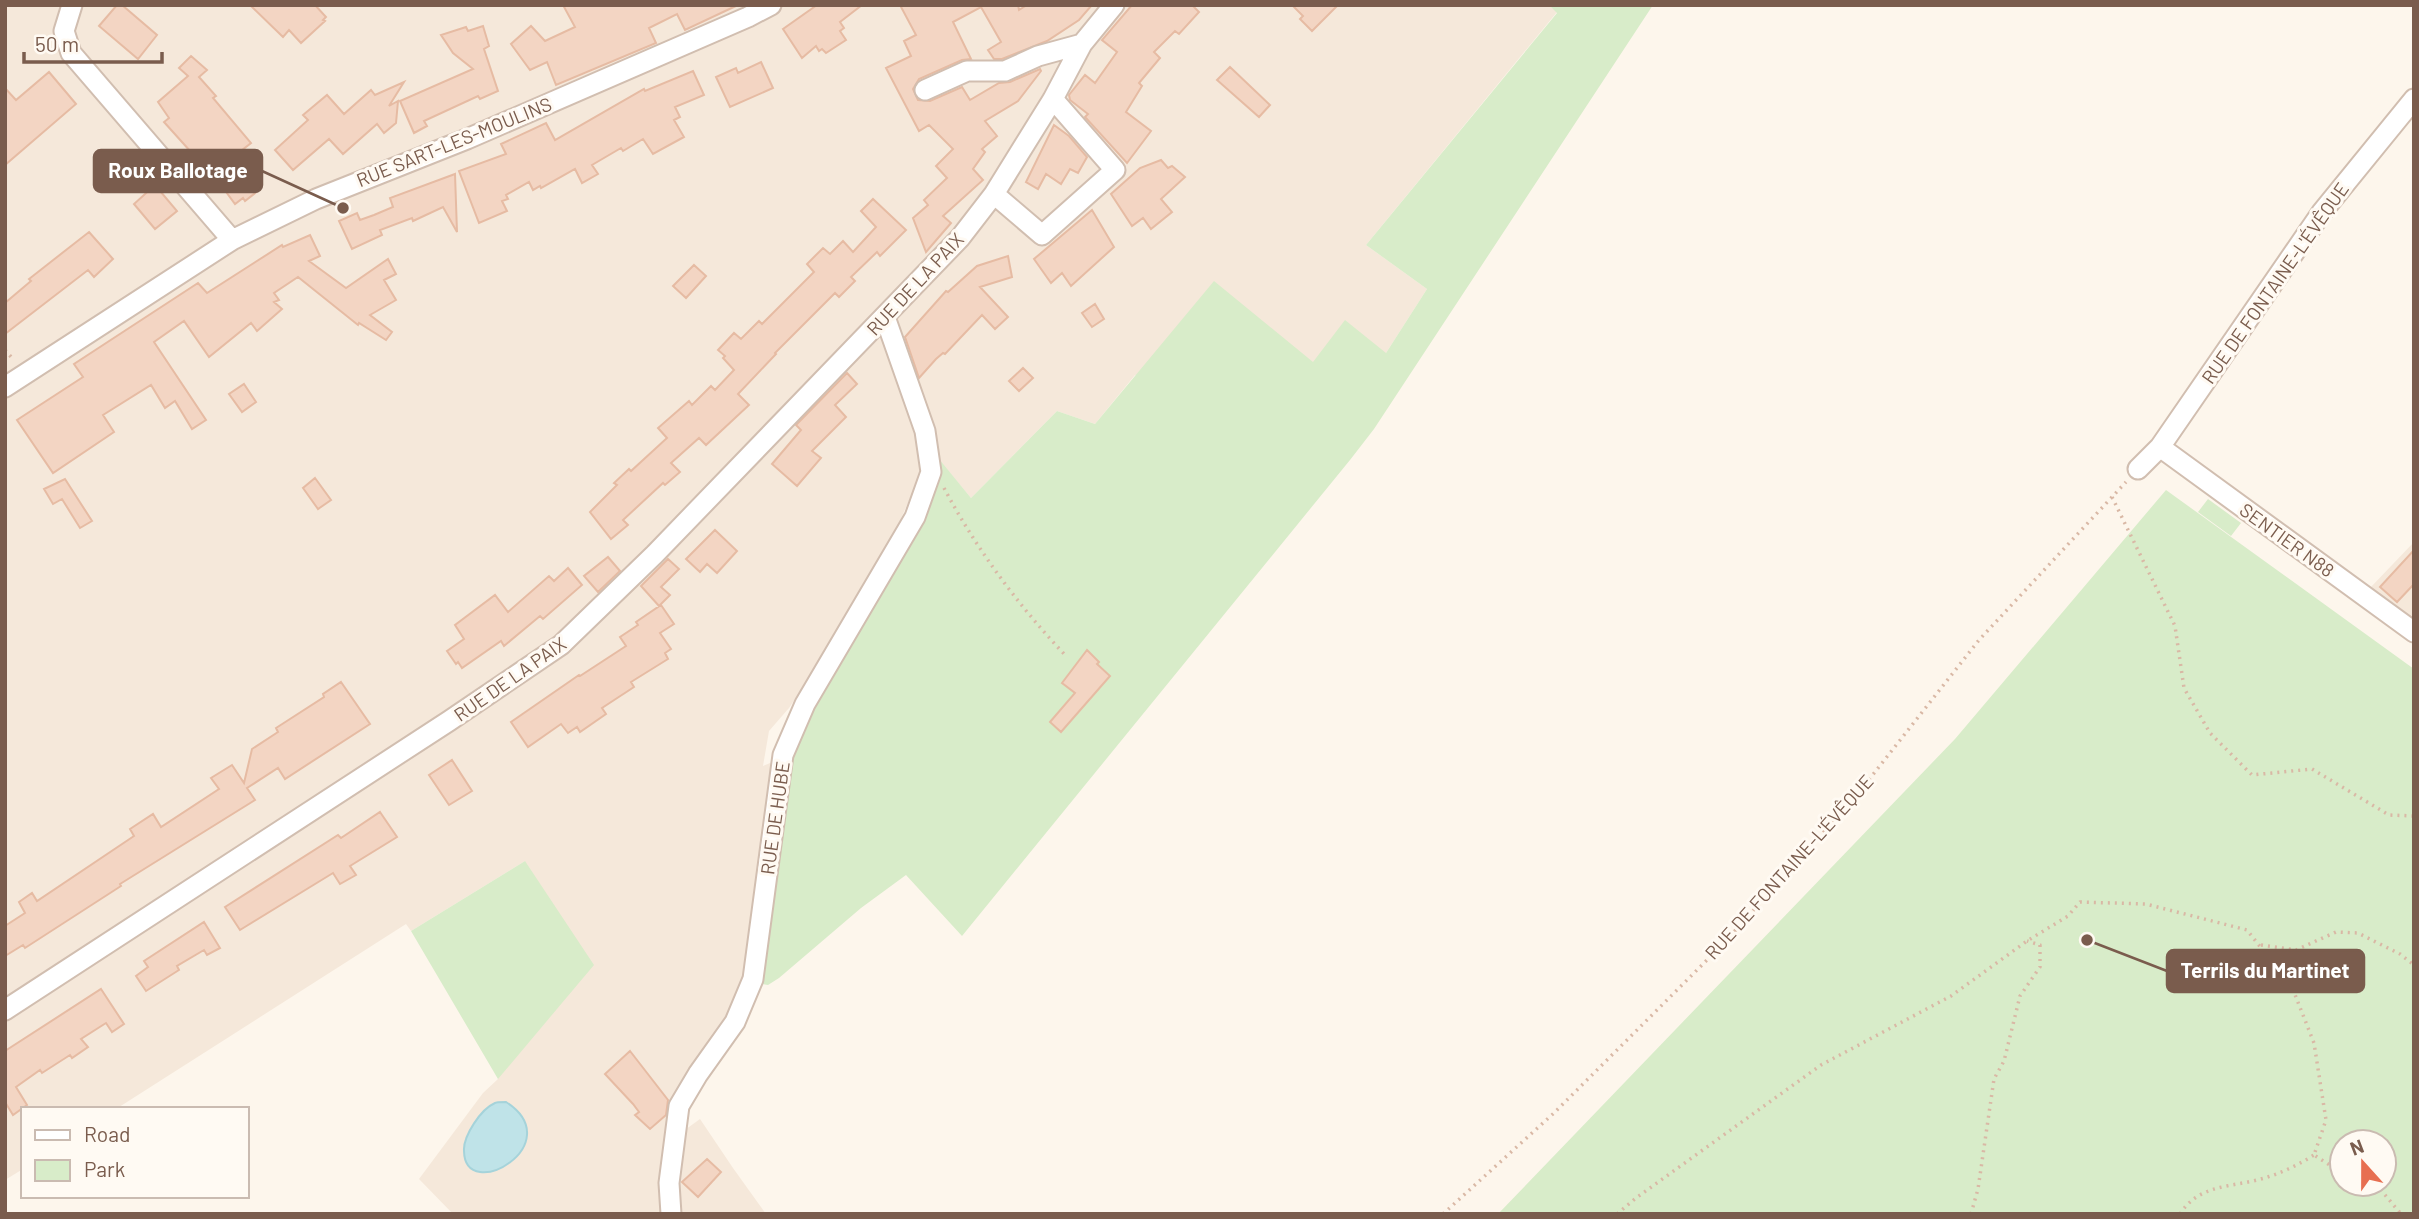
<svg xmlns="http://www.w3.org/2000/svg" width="2419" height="1219" viewBox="0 0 2419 1219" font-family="Barlow,sans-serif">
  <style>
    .residential { fill: #f5e8da }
    .green { fill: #d8ecc9; fill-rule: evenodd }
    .water { fill: #bfe3e8; stroke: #a5d3da; stroke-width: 2 }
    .building { fill: #f3d5c3; stroke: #e6bba3; stroke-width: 2 }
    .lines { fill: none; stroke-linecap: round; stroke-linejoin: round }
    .minor-casing { stroke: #d1beb0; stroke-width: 23 }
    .path { stroke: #d9b8a5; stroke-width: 3.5; stroke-dasharray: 2 5; stroke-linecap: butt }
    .minor { stroke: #fff; stroke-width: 19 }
    .labels { text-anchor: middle; stroke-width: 6; stroke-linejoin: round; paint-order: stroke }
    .street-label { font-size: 19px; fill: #7a5c4d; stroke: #fffaf3 }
    .leader { fill: none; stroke: #7a5c4d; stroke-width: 2.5 }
    .callout-dot { fill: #7a5c4d; stroke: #fffaf3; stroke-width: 2.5 }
    .callout { fill: #7a5c4d; stroke: #7a5c4d; stroke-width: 2.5 }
    .callout-label { font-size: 21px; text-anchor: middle; font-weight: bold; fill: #fff }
  </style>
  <rect width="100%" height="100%" fill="#fdf6ec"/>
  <path class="residential" d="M5 5H1549L1557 12 1366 245 1427 289 1386 353 1313 363 1135 375 1095 424 1057 411 971 498 939 460 918 480 895 532 817 666 789 708 769 731 763 766 770 763 776 768 746 987 687 1084 665 1214H453L419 1179 483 1093 498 1079 525 861 411 931 406 924 116 1109H23V1169L5 1180Z
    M2414 542V619L2370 588Z
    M700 1119 733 1168 766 1214H673L678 1135Z"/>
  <path class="green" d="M1549 5H1653L1374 429 1350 460 962 936 906 875 861 908 779 978 768 985 757 983 792 745 938 469 939 459 971 498 1057 411 1095 424 1214 281 1313 362 1345 320 1386 353 1427 289 1366 245 1557 13Z
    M2166 490 2414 669V1214H1498L1955 739ZM2342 1142H2384V1184H2342Z
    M2208 499 2241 523 2231 536 2198 512Z
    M525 861 594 965 498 1079 411 931Z"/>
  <path class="water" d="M506 1102C571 1144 465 1205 464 1151 463 1136 481 1109 495 1103 496 1102 505 1102 506 1102Z"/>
  <path class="building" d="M117 5H122L157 35 138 59 99 26Z
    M250 5H315L326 17 323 20 325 21 301 43 289 30 283 37Z
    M563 5H738L685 30 677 14 649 28 656 43 556 85 547 62 530 70 511 44 531 26 545 41 575 27Z
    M817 5H862L840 22 844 28 840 31 846 40 826 53 822 49 819 51 816 46 802 58 783 29Z
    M900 5H1018L1019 10 1027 5H1092L1079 20 1047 41 1002 59H994L988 50 1001 42 981 7 953 22 971 59 962 60 919 79 913 89 918 100 930 101 962 87 970 100 999 83 1010 82 1040 69 1041 71 1018 101 985 121 997 136 982 149 985 152 973 169 983 180 943 216 951 223 926 252 913 218 928 205 924 200 947 178 936 166 953 149 929 125 919 131 886 68 911 56 904 41 916 35Z
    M1132 5H1192L1199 12 1179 34 1175 31 1154 52 1160 58 1139 83 1142 86 1126 112 1151 131 1127 163 1085 117 1088 114 1070 100 1069 95 1085 75 1095 83 1117 52 1102 40Z
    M1292 5H1338L1312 31 1300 19 1303 16Z
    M483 26 489 46 484 49 498 91 480 99 478 96 424 121 427 126 414 133 400 101 473 69 453 53 441 35 466 27 468 31Z
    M191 56 207 70 199 77 216 96 213 98 251 143 237 154 259 190 245 201 243 198 235 204 221 185 231 178 210 153 200 162 164 122 169 118 158 102 188 76 179 68Z
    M761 62 773 88 730 107 716 77 736 68 738 73Z
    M1230 67 1270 105 1259 117 1217 80Z
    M693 71 704 95 675 107 680 117 674 120 684 137 653 154 643 139 623 151 621 148 592 165 598 174 582 183 575 169 541 188 540 186 533 190 529 182 506 195 508 199 502 201 507 211 479 223 459 171 506 154 501 144 546 123 555 140 644 89 645 91Z
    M49 72 76 104 5 165V88L16 100Z
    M404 82 389 106 398 101 396 123 384 133 377 124 343 154 329 139 293 170 275 150 308 120 303 115 327 95 344 114 371 90 375 95Z
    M1054 125 1069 136 1087 157 1078 173 1070 169 1061 184 1046 174 1038 189 1026 182Z
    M1161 160 1168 168 1172 166 1185 177 1161 199 1172 212 1151 229 1143 218 1132 226 1111 194 1140 168Z
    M455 174 457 232 443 207 413 221 412 218 380 230 382 235 352 249 339 221 357 213 360 220 374 215 393 207 390 198Z
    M155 185 177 211 155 229 134 204Z
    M873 199 906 230 880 256 877 252 851 277 855 281 839 297 835 293 775 353 776 354 738 394 749 405 706 445 699 438 671 463 680 472 665 485 663 483 623 520 628 525 611 539 590 512 617 485 614 483 629 469 631 471 667 438 658 428 689 401 692 405 711 386 715 390 734 370 723 358 725 356 718 350 734 333 741 339 759 321 762 324 814 272 807 264 823 248 830 254 843 241 853 252 876 227 861 211Z
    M1092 210 1114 247 1071 286 1062 273 1051 283 1034 259Z
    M89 232 113 259 94 277 88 270 5 334V303L31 281 29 279Z
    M310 235 320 256 309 261 346 288 388 259 396 274 384 280 396 300 370 315 392 332 386 340 359 323 358 325 298 277 274 293 279 300 274 302 282 309 257 331 251 323 209 357 184 321 154 342 206 420 192 429 175 401 165 408 151 385 103 415 114 432 53 473 17 420 83 377 74 364 198 283 207 293 282 245 283 247Z
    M1008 256 1012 277 980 287 1008 317 995 329 982 315 945 354 943 353 936 359 919 378 905 337 946 291 948 292 977 266Z
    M694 265 706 276 686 298 673 286Z
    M1095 304 1104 319 1092 327 1082 313Z
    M1023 368 1033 378 1019 391 1009 381Z
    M847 373 857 384 835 405 846 417 812 451 821 458 797 486 772 464 801 430 796 425Z
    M244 384 256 402 242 412 229 394Z
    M315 478 331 500 318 509 303 488Z
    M65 479 92 521 80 528 62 499 53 504 44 489Z
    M715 530 737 551 717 573 707 564 700 572 686 559Z
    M2414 550V584L2397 602 2380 587Z
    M608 557 620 571 598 592 584 576Z
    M668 559 679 569 661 587 670 595 659 606 641 586Z
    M568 568 582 585 543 619 540 616 504 646 501 641 462 668 458 662 456 664 447 651 464 639 455 625 495 595 508 612 549 576 554 581Z
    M661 605 674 624 660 633 671 649 665 653 668 659 631 682 634 687 602 708 606 714 580 732 577 727 568 733 561 724 528 747 511 722 579 675 580 676 626 646 620 637 638 625 636 622Z
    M1087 650 1099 662 1097 664 1110 676 1061 732 1050 722 1075 693 1062 683Z
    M341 682 370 724 285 779 278 768 247 788 255 800 120 884 121 886 25 948 23 945 5 956V926L25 913 19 902 32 893 37 901 134 836 130 829 153 814 161 827 219 789 211 778 232 765 244 783 252 749 278 732 276 728 324 697 323 694Z
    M452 760 472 791 449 805 429 775Z
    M380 812 397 837 350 866 356 875 340 884 333 873 240 930 225 907 338 835 341 838Z
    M204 922 220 948 207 955 204 950 177 966 179 970 146 991 136 976 148 967 144 961Z
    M101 989 124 1024 112 1032 106 1023 81 1039 88 1047 72 1058 70 1055 42 1073 40 1070 16 1087 27 1105 13 1115 5 1102V1051Z
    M630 1051 668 1100 666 1115 650 1129 635 1115 639 1112 633 1104 605 1074Z
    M707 1159 721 1172 698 1197 682 1182Z"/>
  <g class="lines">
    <defs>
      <path id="minor" d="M72 5 64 31 71 53 232 240
        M925 90 967 71H1005L1038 56 1082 44
        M994 194 1042 235 1115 170 1053 99
        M5 387 232 240 316 199 467 139 748 17 771 5
        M2160 447 2414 632
        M2138 469 2160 447 2322 212 2414 99
        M5 1010 449 721 561 645 655 554 960 238 994 194 1053 99 1082 44 1114 5
        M671 1214 669 1183 679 1106 698 1074 735 1022 753 979 783 755 805 704 915 517 931 472 925 431 885 317"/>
    </defs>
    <use href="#minor" class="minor-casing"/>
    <path class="path" d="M5 350 13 359
      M944 488C977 550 1018 605 1066 656
      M2112 497 2175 626 2184 688 2210 733 2252 775 2312 769 2389 815 2414 816
      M2261 945 2296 950 2336 932 2358 933 2400 954 2414 965
      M2376 1184 2401 1214
      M1443 1214 1554 1113 1724 943 1856 796 1979 640 2126 482
      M1617 1214 1636 1198 1821 1065 1951 996 2027 941 2068 916 2080 902 2146 904 2247 930 2292 987 2314 1043 2326 1120 2314 1155 2342 1173
      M1971 1214 1978 1189 1994 1079 2004 1061 2020 996 2040 967V945L2027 941
      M2180 1214C2197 1187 2225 1187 2253 1181 2275 1176 2295 1167 2314 1155"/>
    <use href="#minor" class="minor"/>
  </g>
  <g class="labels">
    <g class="street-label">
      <text transform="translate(454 142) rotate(-22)" y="7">RUE SART-LES-MOULINS</text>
      <text transform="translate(2275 283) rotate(-55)" y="7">RUE DE FONTAINE-L'ÉVÊQUE</text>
      <text transform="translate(915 284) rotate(-47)" y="7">RUE DE LA PAIX</text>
      <text transform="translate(2287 540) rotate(36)" y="7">SENTIER N88</text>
      <text transform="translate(510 679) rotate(-35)" y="7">RUE DE LA PAIX</text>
      <text transform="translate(775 818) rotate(-82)" y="7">RUE DE HUBE</text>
      <text transform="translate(1789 867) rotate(-48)" y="7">RUE DE FONTAINE-L'ÉVÊQUE</text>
    </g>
  </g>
  <path class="leader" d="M343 208L262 171M2087 940L2167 971"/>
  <g class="callout-dot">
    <circle cx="343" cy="208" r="7"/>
    <circle cx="2087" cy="940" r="7"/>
  </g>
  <g class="callout">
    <rect x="94" y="150" width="168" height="42" rx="7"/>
    <rect x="2167" y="950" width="197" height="42" rx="7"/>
  </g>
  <g class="callout-label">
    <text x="178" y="178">Roux Ballotage</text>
    <text x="2265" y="978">Terrils du Martinet</text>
  </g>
  <rect width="2419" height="1219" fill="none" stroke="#7a5c4d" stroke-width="14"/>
  <rect x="21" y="1107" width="228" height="91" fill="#fffaf3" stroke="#cabbb1" stroke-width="2"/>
  <rect x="35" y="1130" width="35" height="10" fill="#ffffff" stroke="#cabbb1" stroke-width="2"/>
  <text x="84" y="1142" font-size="21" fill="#7a5c4d">Road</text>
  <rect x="35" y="1160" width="35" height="21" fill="#d8ecc9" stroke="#cabbb1" stroke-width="2"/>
  <text x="84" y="1177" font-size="21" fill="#7a5c4d">Park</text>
  <g transform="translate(2363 1163) rotate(339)"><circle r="33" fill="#fffaf3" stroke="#cabbb1" stroke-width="2"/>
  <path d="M0-5L12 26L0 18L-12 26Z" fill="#e76f51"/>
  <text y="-10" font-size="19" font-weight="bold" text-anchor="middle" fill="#7a5c4d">N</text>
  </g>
  <path d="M24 52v10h138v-10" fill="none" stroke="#7a5c4d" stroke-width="3.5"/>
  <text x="35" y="52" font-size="21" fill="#7a5c4d" stroke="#fffaf3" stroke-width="5" paint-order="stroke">50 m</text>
</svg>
